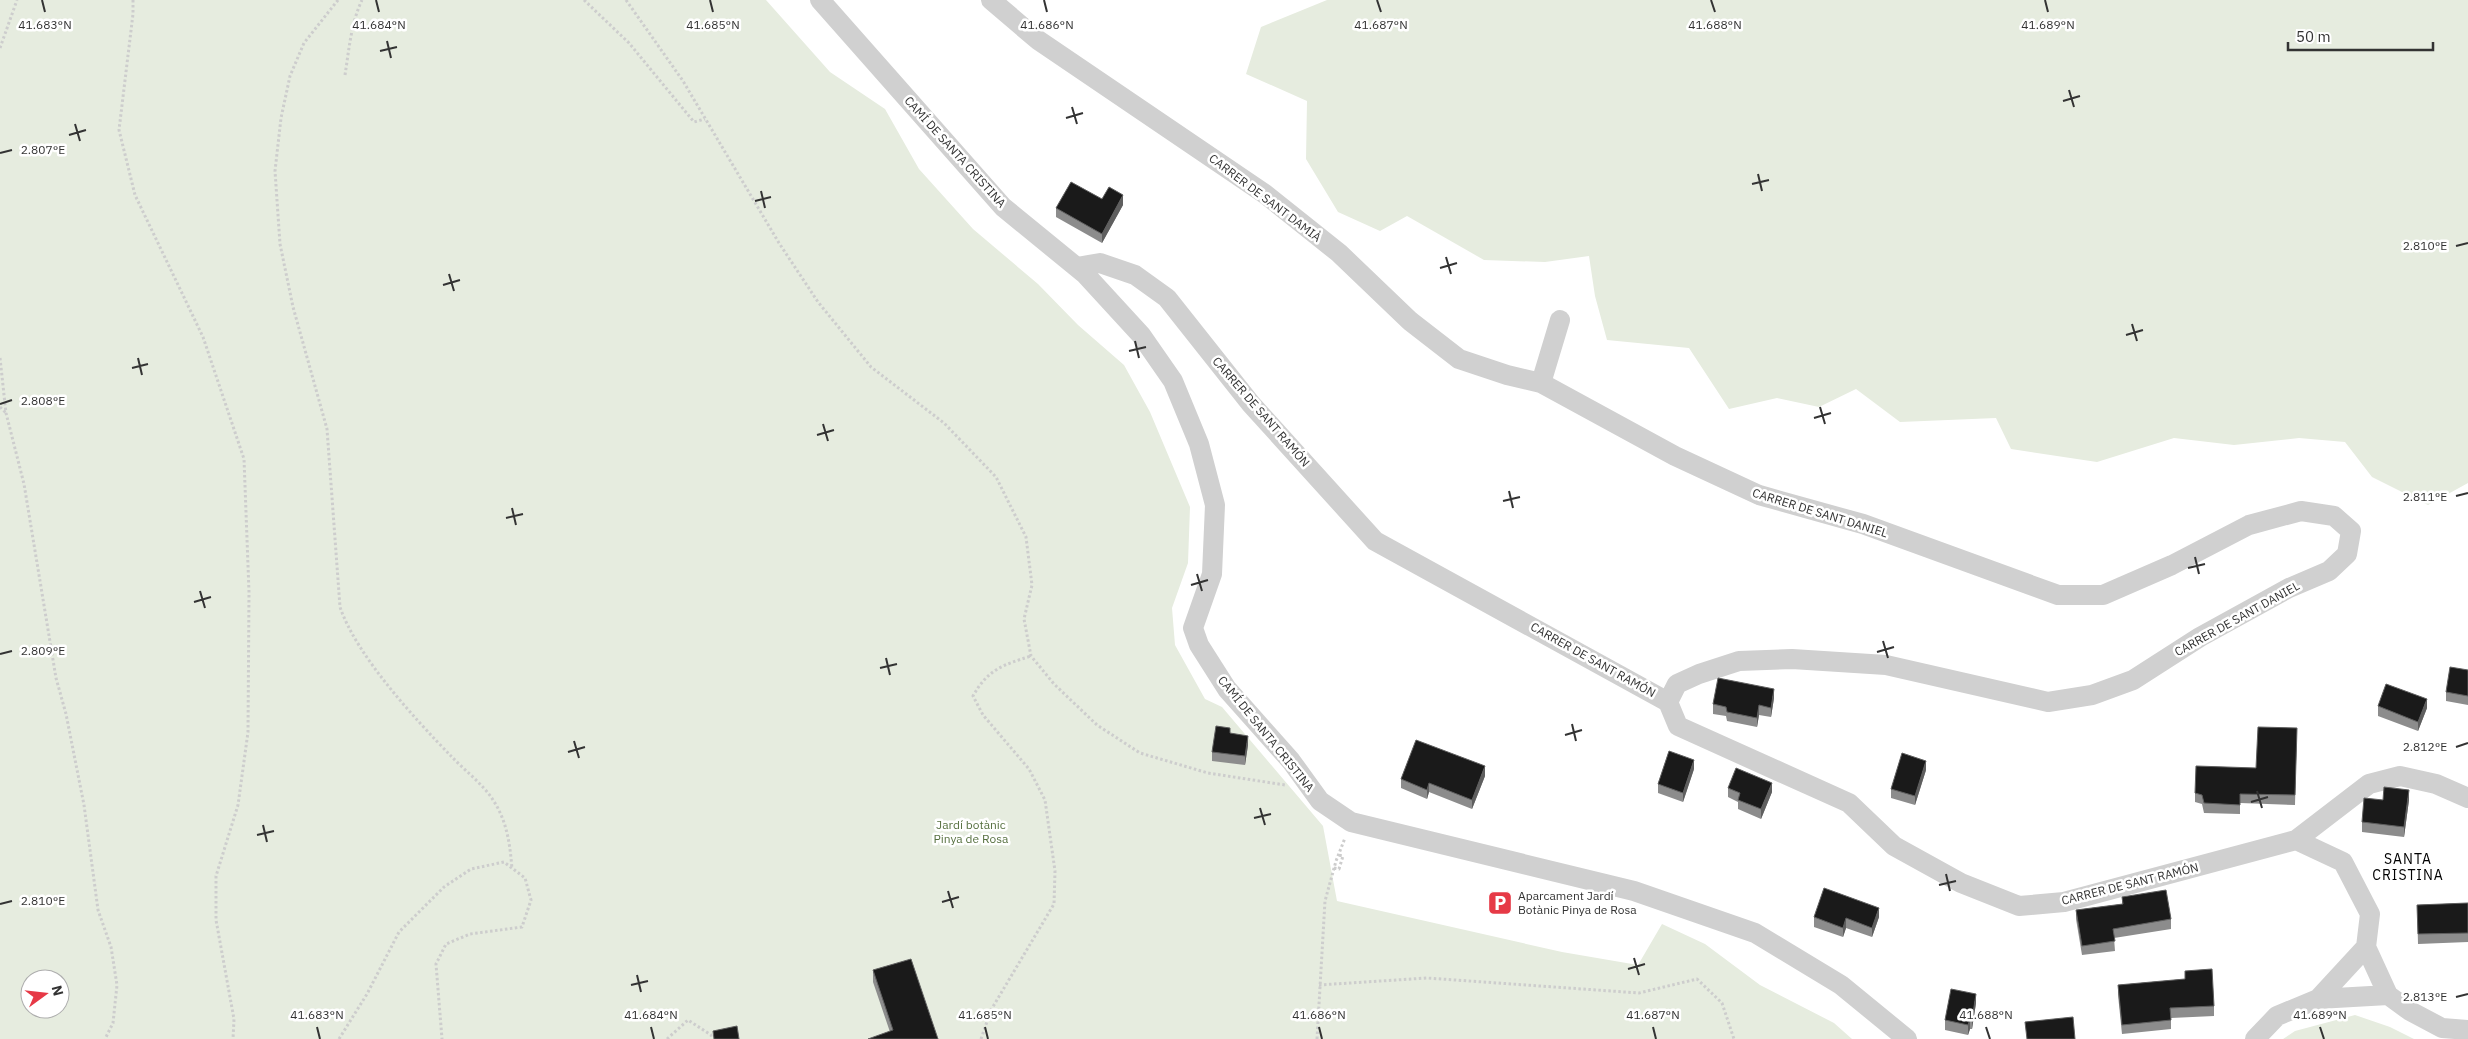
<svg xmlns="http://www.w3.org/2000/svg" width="2468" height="1039" viewBox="0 0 2468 1039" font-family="'IBM Plex Sans',sans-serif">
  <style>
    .green { fill: #e6ecdf; fill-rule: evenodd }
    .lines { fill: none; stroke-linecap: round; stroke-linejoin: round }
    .path { stroke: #cdcdcd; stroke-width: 3; stroke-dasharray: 2.5 2.5; stroke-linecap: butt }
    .minor { stroke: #d0d0d0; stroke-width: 20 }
    .wall { fill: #8c8c8c }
    .shaded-wall { fill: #5f5f5f }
    .building { fill: #1a1a1a; stroke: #5f5f5f }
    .ticks { fill: none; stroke: #333; stroke-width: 2 }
    .labels { text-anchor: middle; stroke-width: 5; stroke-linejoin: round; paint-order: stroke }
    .street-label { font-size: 12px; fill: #333; stroke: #fff }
    .park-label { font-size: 12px; fill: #56703f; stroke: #fff }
    .poi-label { font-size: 12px; fill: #333; stroke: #fff; text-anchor: start }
    .neighbourhood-label { font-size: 14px; letter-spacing: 1px; fill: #000; stroke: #fff }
    .ticks-label { font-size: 12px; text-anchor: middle; fill: #333; stroke: #fff; stroke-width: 5; stroke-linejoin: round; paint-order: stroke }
  </style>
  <rect width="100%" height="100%" fill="#fff"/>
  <path class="green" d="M0 0H766L830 72 885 109 919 169 973 229 1038 284 1078 325 1124 365 1150 412 1190 507 1188 563 1172 608 1175 645 1205 699 1222 707 1323 826 1337 901 1562 952 1638 965 1662 924 1705 944 1760 985 1834 1023 1852 1039H0ZM30 979H60V1009H30Z
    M1327 0H2468V483L2428 505 2372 477 2345 442 2299 438 2234 445 2174 438 2097 462 2011 449 1996 418 1900 422 1856 389 1819 407 1777 398 1729 409 1689 348 1607 340 1595 296 1589 256 1545 262 1484 260 1407 216 1380 231 1338 212 1306 159 1307 101 1246 74 1261 27Z
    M2355 1015 2390 1027 2414 1039H2283L2295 1031Z"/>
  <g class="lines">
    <path class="path" d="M133 0V14L119 130 135 195 203 337 244 459 249 592 248 732 238 805 216 876V920L234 1019 233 1039
      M338 0 304 43 290 76 281 118 275 171 280 244 293 307 327 429 340 607C356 655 415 719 451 756 464 770 483 784 493 800 507 821 510 844 512 869
      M584 0 629 43 694 122 705 119
      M626 0 683 81 779 243 818 302 871 367 944 423 996 477 1026 537 1032 585 1024 619 1031 656 1054 684 1097 725 1140 753 1208 773 1285 785
      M0 48 17 0
      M345 75C349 50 351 23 362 0
      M0 358 6 413 24 484 56 678 66 714 84 805 98 910 111 947 117 985 113 1023 105 1039
      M0 407 6 413
      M1334 868 1339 869 1343 856 1338 855
      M1319 985 1427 978 1639 993 1697 979 1722 1003 1734 1039
      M339 1039 367 994 399 932 444 887 471 869 504 862 525 878 531 900 522 927 470 934 446 944 436 964 442 1039
      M667 1039 688 1020 711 1035 712 1039
      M981 1039 991 1010 1054 904 1055 871 1045 800 1029 769 983 715 973 696C988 669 1003 665 1031 656
      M1317 1039 1325 901 1336 861 1345 838"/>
    <path class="minor" d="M820 0 1003 207 1085 274 1141 335 1173 381 1199 444 1215 505 1212 574 1193 628 1199 645 1227 689 1291 761 1320 801 1351 822 1634 891 1755 933 1841 985 1907 1039
      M991 0 1038 40 1265 194 1339 253 1410 321 1459 359 1507 375 1541 383 1675 456 1759 495 1863 524 2058 595H2103L2172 565 2249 525 2301 511 2334 516 2351 531 2347 554 2329 571 2289 588 2200 637 2133 680 2092 695 2048 702 1886 665 1792 659 1739 661 1699 674 1677 684 1668 702
      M1077 267 1100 263 1135 275 1167 298 1251 404 1375 541 1668 702 1678 726 1849 803 1894 846 1961 883 2019 906 2064 902 2296 840 2369 784 2400 776 2436 784 2468 798
      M1541 383 1560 320
      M2296 840 2343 862 2370 914 2366 947 2388 995
      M2318 999 2366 947
      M2255 1039 2277 1016 2318 999 2388 995 2410 1011 2442 1028 2468 1030"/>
  </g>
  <path class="wall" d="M1102 199 1123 205 1102 243 1056 217V208Z
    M2468 670V705L2446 701V692Z
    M1774 698 1771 717 1759 715 1757 727 1727 721 1726 716 1713 714V704Z
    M2378 706 2427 708 2418 731 2378 716Z
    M2297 728 2295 805 2240 803V814L2204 813 2202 804 2195 802V793L2256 768Z
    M1230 733 1248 745 1245 765 1212 761V752Z
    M1694 769 1683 802 1658 793V784Z
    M1926 770 1915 805 1891 798V789Z
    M1485 776 1472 809 1429 792 1427 799 1401 788V779Z
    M1728 788 1772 792 1761 819 1738 809V802L1728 797Z
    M2383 800H2409L2404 837 2362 832V822Z
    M2122 897 2171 919V929L2114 938 2115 951 2082 955 2076 919V910L2122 904Z
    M2468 903V942L2418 944 2417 905Z
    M1814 917H1879L1872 937 1846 928 1843 937 1814 927Z
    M873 970 938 1039 890 1032 873 982Z
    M2185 971 2214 1006V1016L2171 1018V1029L2122 1034 2118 995V985L2185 979Z
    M1976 1003 1972 1029H1970L1968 1035 1945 1030V1020Z"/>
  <path class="shaded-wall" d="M1123 195V205L1102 243V234Z
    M1774 689V698L1771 717V708Z
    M2427 699V708L2418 731V722Z
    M1759 705V715L1757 727V718Z
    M1248 736V745L1245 765V756Z
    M1694 760V769L1683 802V793Z
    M1926 761V770L1915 805V796Z
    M1485 766V776L1472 809V800Z
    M1429 783V792L1427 799V790Z
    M1772 783V792L1761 819V809Z
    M2409 790V800L2404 837V827Z
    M1879 908V917L1872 937V928Z
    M1846 918V928L1843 937V928Z
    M1976 994V1003L1972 1029V1020Z
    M1970 1019V1029L1968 1035V1025Z"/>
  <path class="building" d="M1071 182 1102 199 1109 187 1123 195 1102 234 1056 208Z
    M2450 667 2468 670V696L2446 692Z
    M1718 678 1774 689 1771 708 1759 705 1757 718 1727 712 1726 707 1713 704Z
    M2386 684 2427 699 2418 722 2378 706Z
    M1216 726 1230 728V733L1248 736 1245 756 1212 752Z
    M2258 727 2297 728 2295 795 2240 794V805L2204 803 2202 795 2195 793 2196 766 2256 768Z
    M1416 740 1485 766 1472 800 1429 783 1427 790 1401 779Z
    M1669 751 1694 760 1683 793 1658 784Z
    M1902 753 1926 761 1915 796 1891 789Z
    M1736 768 1772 783 1761 809 1738 800 1740 793 1728 788Z
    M2384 787 2409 790 2404 827 2362 822 2364 798 2383 800Z
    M1824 888 1879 908 1872 928 1846 918 1843 928 1814 917Z
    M2166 890 2171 919 2113 929 2115 941 2082 946 2076 910 2123 904 2122 897Z
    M2468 903V933L2418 934 2417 905Z
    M911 959 938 1039H868L893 1030 873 970Z
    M2212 969 2214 1006 2170 1008 2171 1020 2122 1025 2118 985 2185 979V971Z
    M1951 989 1976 994 1972 1020 1970 1019 1968 1025 1945 1020Z
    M2073 1017 2075 1039H2027L2025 1022Z
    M737 1026 739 1039H714L713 1031Z"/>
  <path class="ticks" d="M42 0 45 12M376 0 379 12M710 0 713 12M1044 0 1047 12M1377 0 1381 12M1711 0 1715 12M2045 0 2048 12M387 41 391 58M380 51 397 47M2069 90 2074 107M2063 101 2080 96M1072 107 1077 124M1066 118 1083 113M75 124 80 141M69 135 86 130M0 153 12 150M1758 174 1762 191M1752 184 1769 180M761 191 765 208M755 201 771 197M2456 246 2468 243M1446 257 1451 274M1440 268 1457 263M449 274 454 291M443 285 460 280M2132 324 2137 341M2126 335 2143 330M1135 341 1139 358M1129 351 1146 347M138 358 142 375M132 368 148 364M0 404 12 400M1820 407 1825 424M1814 418 1831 413M823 424 828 441M817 435 834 430M1509 491 1513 508M2456 496 2468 493M1503 501 1520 497M512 508 516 525M506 518 523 514M2195 557 2199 574M2188 568 2205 564M1197 574 1202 591M1191 585 1208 580M200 591 205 608M194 602 211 597M1883 641 1888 658M1877 652 1894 647M0 654 12 651M886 658 890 675M880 668 897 664M1572 724 1576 741M1565 735 1582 730M574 741 579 758M2456 747 2468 743M568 752 585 747M2257 791 2262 808M2251 802 2268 797M1260 808 1265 825M1254 818 1271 814M263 825 267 842M257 835 274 831M1946 874 1950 891M1939 885 1956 881M948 891 953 908M942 902 959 897M0 904 12 901M1634 958 1639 975M1628 969 1645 964M637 975 641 992M631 985 648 981M2456 997 2468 994M317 1027 320 1039M651 1027 654 1039M985 1027 988 1039M1319 1027 1322 1039M1653 1027 1656 1039M1986 1027 1990 1039M2320 1027 2324 1039"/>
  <defs>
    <symbol id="parking-square" viewBox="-11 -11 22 22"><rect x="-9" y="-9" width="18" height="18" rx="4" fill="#e63946" stroke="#fff"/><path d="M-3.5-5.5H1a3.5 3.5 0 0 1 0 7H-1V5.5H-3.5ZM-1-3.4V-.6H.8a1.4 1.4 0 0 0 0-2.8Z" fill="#fff"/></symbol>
  </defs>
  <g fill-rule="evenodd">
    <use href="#parking-square" x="1486" y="889" width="28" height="28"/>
  </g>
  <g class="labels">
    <g class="street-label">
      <text transform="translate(955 152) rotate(48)" y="4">CAMÍ DE SANTA CRISTINA</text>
      <text transform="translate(1265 198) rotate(37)" y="4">CARRER DE SANT DAMIÀ</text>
      <text transform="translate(1261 412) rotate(49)" y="4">CARRER DE SANT RAMÓN</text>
      <text transform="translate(1820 513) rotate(17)" y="4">CARRER DE SANT DANIEL</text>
      <text transform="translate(2237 619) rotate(-29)" y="4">CARRER DE SANT DANIEL</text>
      <text transform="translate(1593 660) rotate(29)" y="4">CARRER DE SANT RAMÓN</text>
      <text transform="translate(1266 734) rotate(51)" y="4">CAMÍ DE SANTA CRISTINA</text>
      <text transform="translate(2130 884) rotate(-14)" y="4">CARRER DE SANT RAMÓN</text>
    </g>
    <g class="park-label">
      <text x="971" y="829">Jardí botànic<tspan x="971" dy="14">Pinya de Rosa</tspan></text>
    </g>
    <g class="poi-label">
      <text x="1518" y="900">Aparcament Jardí<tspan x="1518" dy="14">Botànic Pinya de Rosa</tspan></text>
    </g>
    <g class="neighbourhood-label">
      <text x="2408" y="864">SANTA<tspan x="2408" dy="16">CRISTINA</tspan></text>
    </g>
  </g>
  <g class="ticks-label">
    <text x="45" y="29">41.683°N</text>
    <text x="379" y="29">41.684°N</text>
    <text x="713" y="29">41.685°N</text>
    <text x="1047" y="29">41.686°N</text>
    <text x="1381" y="29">41.687°N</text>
    <text x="1715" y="29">41.688°N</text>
    <text x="2048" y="29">41.689°N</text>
    <text x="43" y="154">2.807°E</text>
    <text x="2425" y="250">2.810°E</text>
    <text x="43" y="405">2.808°E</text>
    <text x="2425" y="501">2.811°E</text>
    <text x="43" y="655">2.809°E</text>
    <text x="2425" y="751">2.812°E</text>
    <text x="43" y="905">2.810°E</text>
    <text x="2425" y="1001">2.813°E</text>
    <text x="317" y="1019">41.683°N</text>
    <text x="651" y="1019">41.684°N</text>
    <text x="985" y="1019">41.685°N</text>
    <text x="1319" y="1019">41.686°N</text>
    <text x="1653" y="1019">41.687°N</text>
    <text x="1986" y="1019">41.688°N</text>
    <text x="2320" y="1019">41.689°N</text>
  </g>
  <g transform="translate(45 994) rotate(75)"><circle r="24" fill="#ffffff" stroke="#adadad"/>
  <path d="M0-4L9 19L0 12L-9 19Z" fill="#e63946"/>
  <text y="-8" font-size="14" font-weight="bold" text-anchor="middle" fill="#333333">N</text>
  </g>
  <path d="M2288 42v8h145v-8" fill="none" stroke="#333333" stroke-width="2.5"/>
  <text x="2296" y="42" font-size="15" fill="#333333" stroke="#ffffff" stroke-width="4" paint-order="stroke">50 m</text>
</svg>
